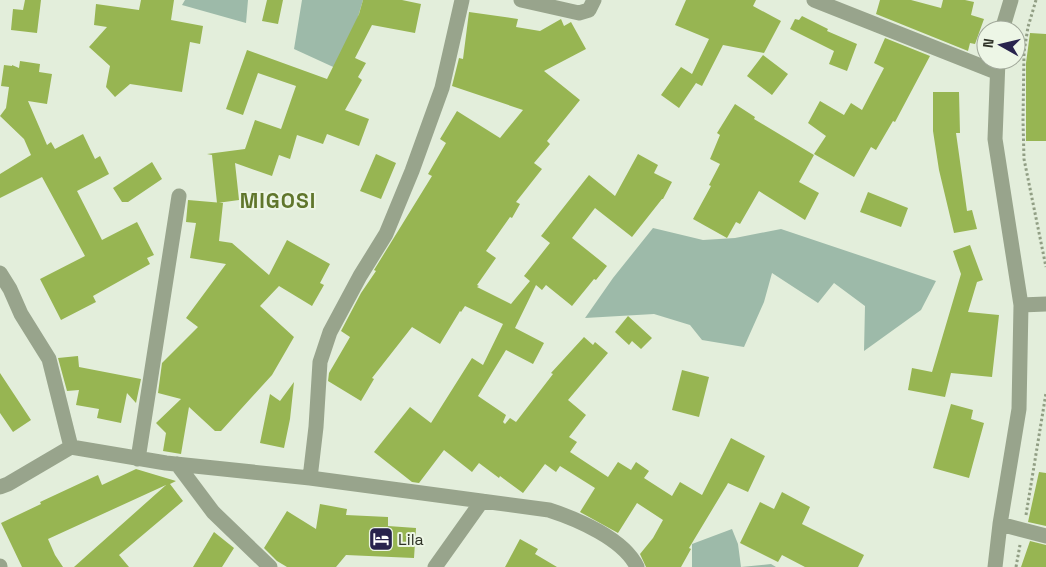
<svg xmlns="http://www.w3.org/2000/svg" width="1046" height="567" viewBox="0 0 1046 567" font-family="'Space Grotesk',sans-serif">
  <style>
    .green { fill: #9dbaa9 }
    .building { fill: #97b552 }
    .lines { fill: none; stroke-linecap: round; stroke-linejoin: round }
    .path { stroke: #919e84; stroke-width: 3; stroke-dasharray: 2.5 2.5; stroke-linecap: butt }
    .minor { stroke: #98a48c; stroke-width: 15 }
    .labels { text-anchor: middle; stroke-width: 4; stroke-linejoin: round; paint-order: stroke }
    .poi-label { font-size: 16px; fill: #2e3227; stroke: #edf6e6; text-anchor: start }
    .district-label { font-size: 21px; font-weight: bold; letter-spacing: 1px; fill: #60762c; stroke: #edf6e6 }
  </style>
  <rect width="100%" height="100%" fill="#e3eedb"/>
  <path class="green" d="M185 0H248L246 23 182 5Z
    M302 0H363L342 71 294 49Z
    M653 228 703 240 735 238 781 229 936 281 921 310 864 351 865 306 834 283 818 303 772 273 764 302 744 347 702 340 690 325 654 314 585 318 613 278Z
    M732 529 738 544 741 567 771 564 776 567H692V544Z"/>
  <path class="building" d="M25 0H41L37 33 11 30 13 9 23 10Z
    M141 0H174L171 20 203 26 200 44 190 42 182 92 130 84 115 97 106 87 110 66 89 47 107 27 94 25 96 4 139 10Z
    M267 0H283L278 24 262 21Z
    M363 0H402L421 4 415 33 372 25 355 58 366 63 358 77 362 80 345 110 369 119 359 146 327 134 323 144 297 135 290 159 279 155 272 176 235 163 239 200 217 203 212 155 207 154 245 149 255 120 281 129 296 86 258 73 243 115 226 109 247 50 327 79 359 14Z
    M686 0H756L753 6 781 21 764 53 723 45 702 86 696 83 679 108 661 95 681 67 692 74 709 39 675 25Z
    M880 0H911L941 8 943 0H965L974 2 971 15 984 19 975 44 970 43 968 51 876 14Z
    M469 12 518 19 516 27 540 31 561 19 564 26 571 22 586 49 544 71 580 100 547 141 550 144 534 163 542 169 516 202 520 204 512 218 510 217 486 251 496 258 477 285 479 286 477 287 511 304 530 281 524 276 550 243 541 236 589 175 615 196 638 154 658 165 654 173 672 182 663 199H662L632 237 595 208 572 238 607 266 596 280 594 279 572 306 546 285 542 290 536 285 515 328 544 343 533 364 506 350 478 396 506 415 503 422 505 424 510 418 516 422 553 374 551 373 584 337 593 345 595 342 608 353 568 400 586 415 569 437 577 442 570 452 608 477 618 462 631 470 636 462 649 471 644 478 672 496 680 482 702 495 731 438 765 456 748 492 728 483 727 485 689 548 691 549 681 567H646L640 554 653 538 663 520 637 503 618 533 580 512 595 488 560 466 556 472 545 464 523 493 500 476 499 478 479 463 472 472 444 450 419 483 412 482 374 452 410 407 431 423 472 358 483 365 503 324 465 306 461 312 460 311 440 344 412 327 372 378 374 379 361 401 328 381 329 373 350 337 341 331 361 293 376 271 374 270 432 176 428 174 446 143 440 139 457 111 500 138 523 110 452 86 459 58 463 59Z
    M802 16 828 29 827 31 857 44 847 71 829 64 834 51 790 29 795 19 799 20Z
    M1030 33 1046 34V141H1026V63Z
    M885 38 930 56 895 122 893 121 876 150 871 147 854 177 814 154 826 136 808 123 820 101 844 115 851 103 862 110 884 68 874 63Z
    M763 55 788 74 772 95 747 76Z
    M20 61 40 64 39 72 52 74 47 104 28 101 47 145 51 142 55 149 83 134 95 159 100 156 109 174 77 191 102 240 137 222 154 255 147 258 150 264 93 296 96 302 61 320 40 279 85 256 42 177 0 198V174L31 155 24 139 0 116 6 108 9 87 1 86 4 65 12 66V65L19 68Z
    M933 92H959L960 133H956L967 211 972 210 977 229 954 233 939 170 933 131Z
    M735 104 755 117 754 119 814 155 799 182 819 193 805 220 759 191 740 224 736 222 727 238 693 219 711 186 709 185 720 164 710 159 720 135 717 133Z
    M376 154 396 163 381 199 360 191Z
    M152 162 162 179 128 202H122L113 188Z
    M868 192 908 208 901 227 860 212Z
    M188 200 223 203 219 241 232 243 269 275 287 240 330 264 320 283 324 285 312 306 279 286 260 306 294 337 272 375 221 431H215L189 407 181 454 163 451 166 433 156 423 181 399 158 393 162 363 198 327 186 318 226 264 190 258 196 223 186 222Z
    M970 245 983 280 977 282 968 312 999 315 992 377 951 373 945 397 908 390 912 368 932 372 961 274 953 251Z
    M628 316 652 338 641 349 632 341 629 345 615 332Z
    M78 356 79 367 141 379 136 403 127 393 121 423 97 418 99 409 76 405 79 390 67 391 58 358Z
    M682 370 709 377 699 417 672 410Z
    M0 373 31 420 13 432 0 413Z
    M294 382 290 419 284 448 260 443 270 394 280 401Z
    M951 404 973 410 971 419 984 423 969 478 933 468Z
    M136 469 176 481 170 484 183 501 119 555 129 567H74L166 485 48 539 55 555 63 567H22L1 523 41 504 40 502 98 475 102 485Z
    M1039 472 1046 473V526L1028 522Z
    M782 492 810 507 802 524 864 555 858 567H805L782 555 778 562 740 543 760 502 774 509Z
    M320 504 347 509 346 515 388 517V526L416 528 414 558 346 555 336 567H287L277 561 264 548 287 511 316 529Z
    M214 532 234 548 222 567H193Z
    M520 539 538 549 535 554 557 567H505Z
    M1030 541 1046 545V567H1021Z"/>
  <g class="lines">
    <path class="path" d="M1036 0 1028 27 1024 52 1023 121 1024 159 1046 267
      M1026 515 1046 393
      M1016 567 1020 545"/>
    <path class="minor" d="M521 0 579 13 589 10 594 0
      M814 0 996 72
      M1002 30 1011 0
      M0 273 10 289 21 314 49 359 71 447
      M1021 305 1046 304
      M138 459 179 196
      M177 464 213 512 270 567
      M310 478 316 427 320 362 330 332 360 276 386 234 412 171 442 88 462 0
      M0 487 8 484 71 447 166 463 310 478 549 510C577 519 624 539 637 567
      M1000 524 1046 536
      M0 566V567
      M435 567 482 501
      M995 567 1000 524 1019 409 1021 305 995 139 998 60"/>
  </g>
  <defs>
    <symbol id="hotel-square" viewBox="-11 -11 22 22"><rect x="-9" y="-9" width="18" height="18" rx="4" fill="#28234d" stroke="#edf6e6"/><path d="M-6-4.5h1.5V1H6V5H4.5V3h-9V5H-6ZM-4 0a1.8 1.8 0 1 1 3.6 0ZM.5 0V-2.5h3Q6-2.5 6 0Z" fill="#fff"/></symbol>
  </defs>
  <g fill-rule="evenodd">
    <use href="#hotel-square" x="367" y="525" width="28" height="28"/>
  </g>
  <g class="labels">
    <g class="poi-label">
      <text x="398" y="545">Lila</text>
    </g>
    <g class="district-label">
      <text x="278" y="208">MIGOSI</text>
    </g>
  </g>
  <g transform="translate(1001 45) rotate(278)"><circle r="24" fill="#edf6e6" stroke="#a1a89a"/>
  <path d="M0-4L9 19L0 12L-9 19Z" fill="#28234d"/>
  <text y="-8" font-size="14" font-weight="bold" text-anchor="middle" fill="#2e3227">N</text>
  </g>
</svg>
